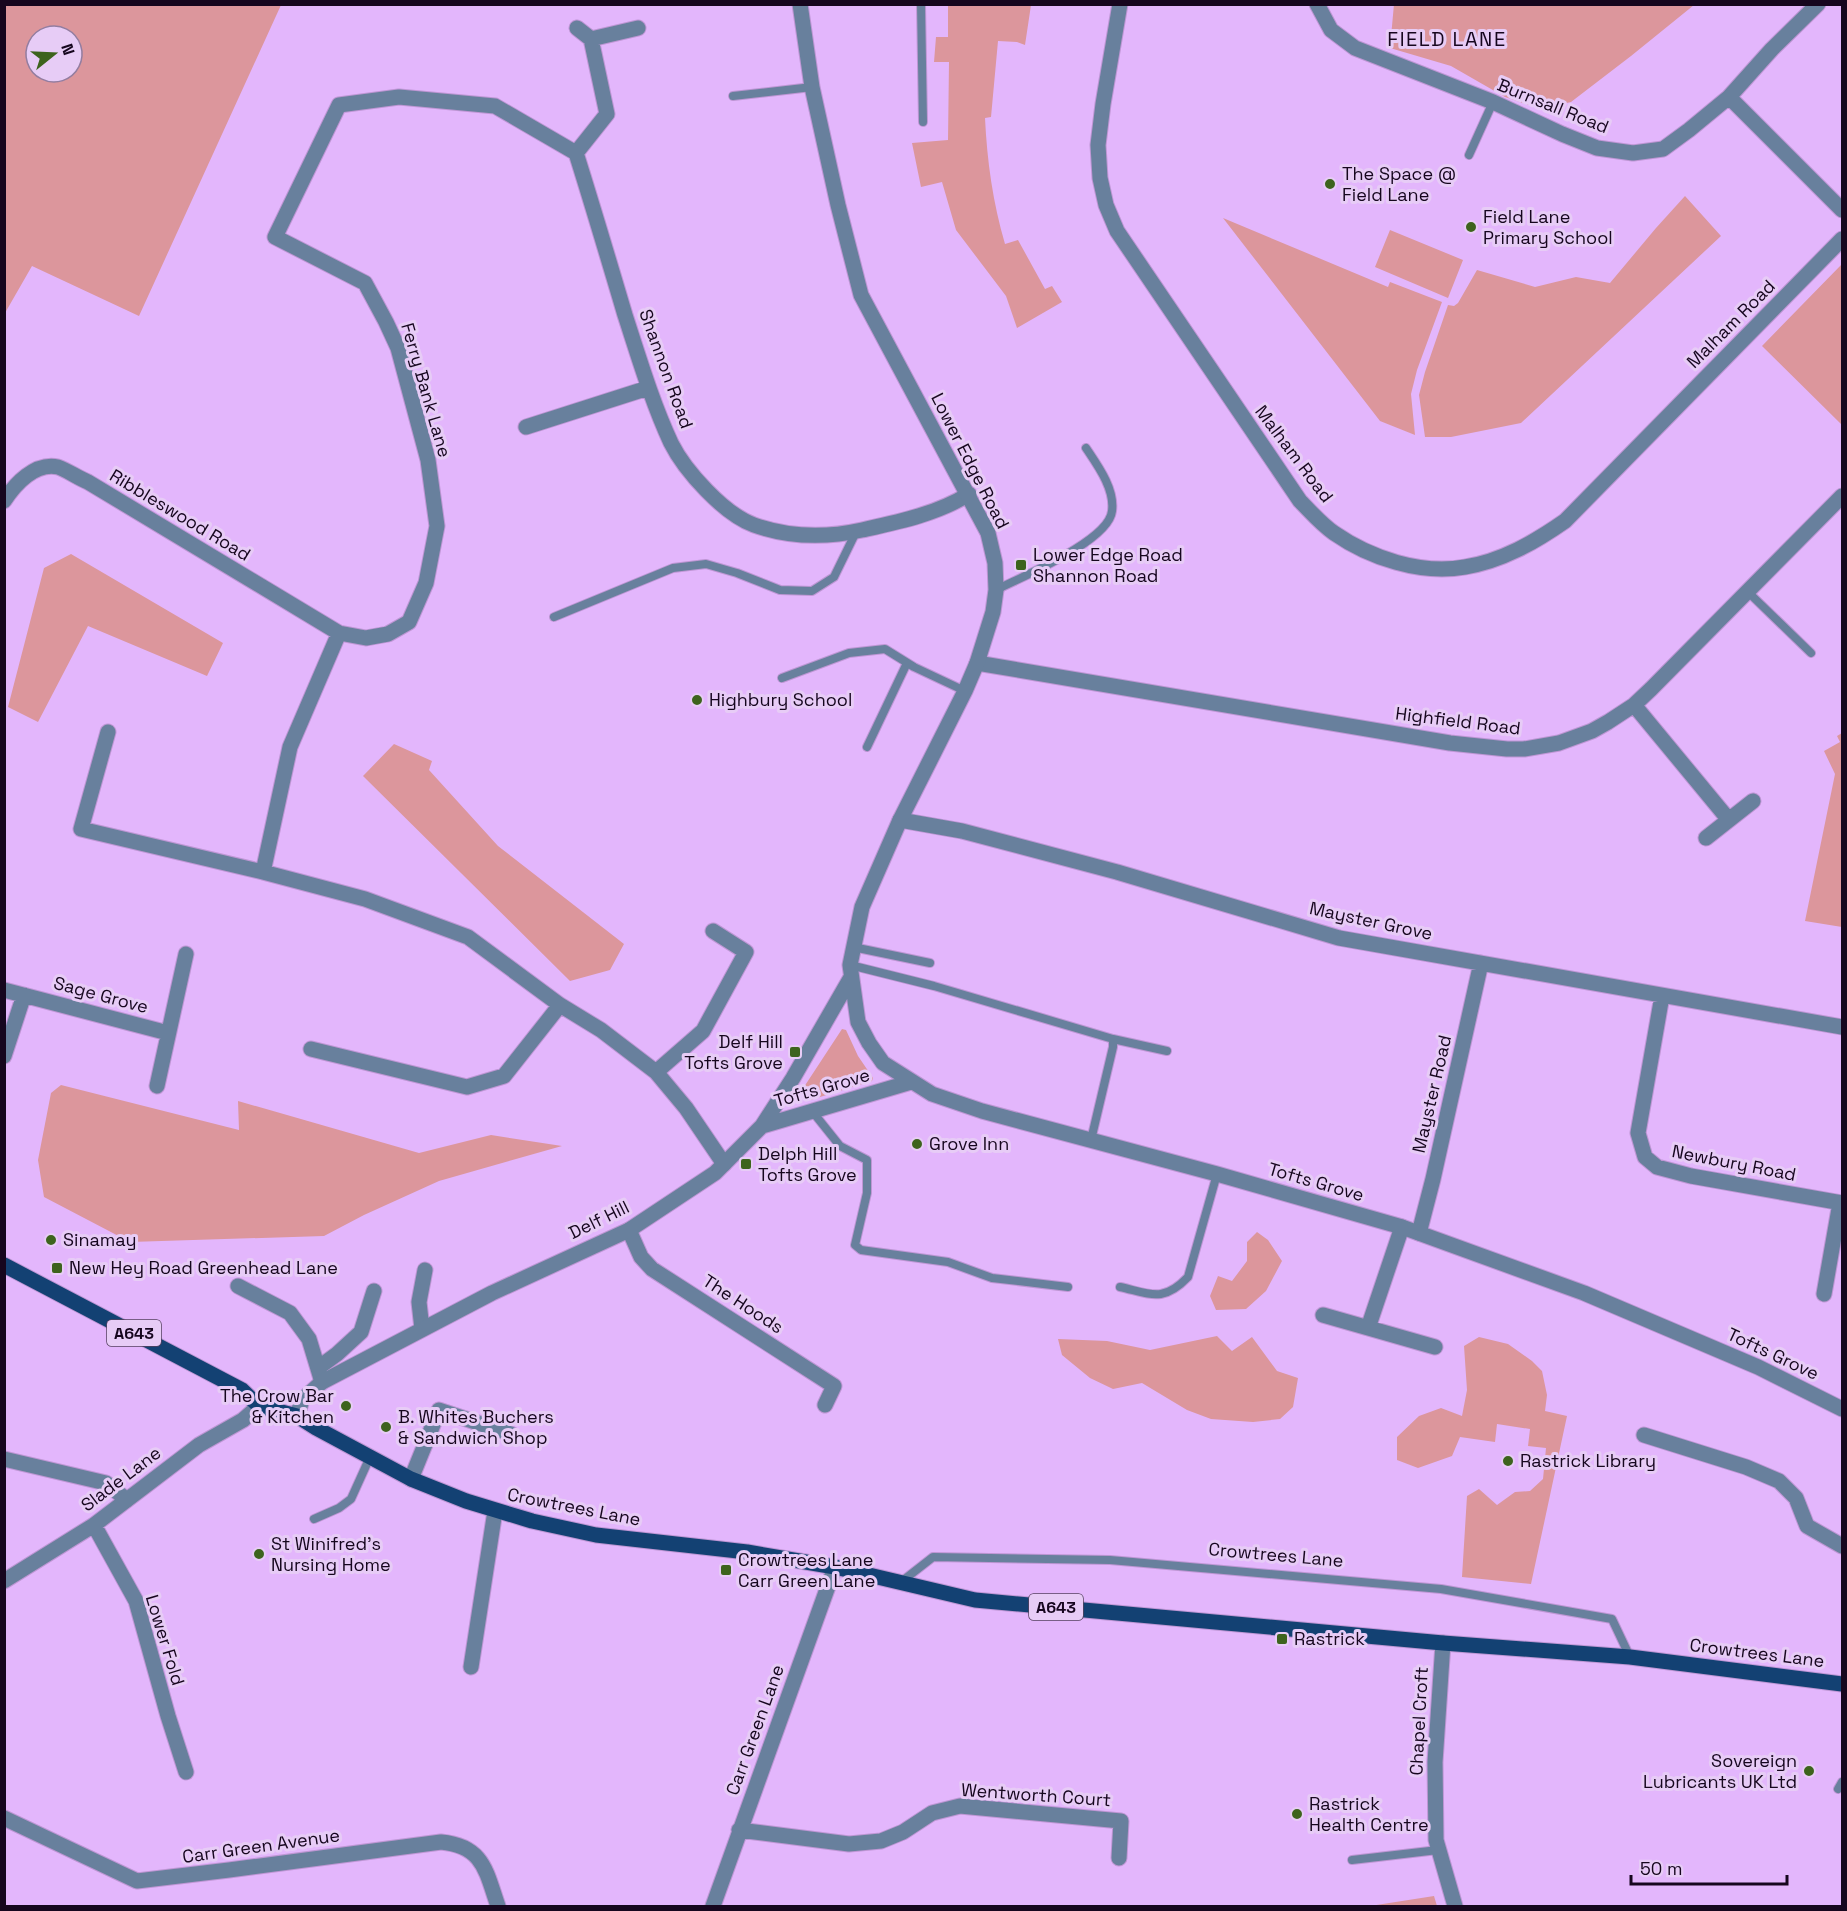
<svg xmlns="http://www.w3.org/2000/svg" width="1847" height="1911" viewBox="0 0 1847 1911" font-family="'Space Grotesk',sans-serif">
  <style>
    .green { fill: #dc969c; fill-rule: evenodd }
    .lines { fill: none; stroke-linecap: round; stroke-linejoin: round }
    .service-casing { stroke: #be96d4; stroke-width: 10 }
    .minor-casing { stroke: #be96d4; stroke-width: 17 }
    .tertiary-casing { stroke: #be96d4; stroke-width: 17 }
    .primary-casing { stroke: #be96d4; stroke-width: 17 }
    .service { stroke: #68809d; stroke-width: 8 }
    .minor { stroke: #68809d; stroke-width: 15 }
    .tertiary { stroke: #68809d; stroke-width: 15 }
    .primary { stroke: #134173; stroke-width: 15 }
    .poi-dot { fill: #3d631d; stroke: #e7ccf6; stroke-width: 2 }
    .labels { text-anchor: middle; stroke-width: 6; stroke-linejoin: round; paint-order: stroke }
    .shield { fill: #e7ccf6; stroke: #55415f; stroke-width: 1.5 }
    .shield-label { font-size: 16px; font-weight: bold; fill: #16061e }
    .street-label { font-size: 18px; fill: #16061e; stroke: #e7ccf6 }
    .poi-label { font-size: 18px; fill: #16061e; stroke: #e7ccf6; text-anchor: start }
    .neighbourhood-label { font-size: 20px; letter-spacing: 1.5px; fill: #16061e; stroke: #e7ccf6 }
  </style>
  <rect width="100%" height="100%" fill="#e3b6fc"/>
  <path class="green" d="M5 4 281 5 139 316 32 266 5 313ZM36 36H72V72H36Z
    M1394 4H1694V5L1631 56 1571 102 1541 109 1505 97 1451 66 1390 48Z
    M948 5H1031L1025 45 1017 42 998 41 991 117 985 118C987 161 993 203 1005 244L1018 240 1045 289 1052 286 1062 302 1017 328 1006 296 956 230 942 182 921 187 912 143 948 140 949 62H934L936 37H948Z
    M1685 196 1721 236 1521 423 1451 437H1425L1419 395 1425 372 1448 305 1454 306 1458 303 1477 270 1535 287 1576 277 1610 283 1656 228Z
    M1223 218 1388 287 1390 282 1442 302 1417 370 1411 394 1415 435 1380 421Z
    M1390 230 1463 260 1448 298 1375 267Z
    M1842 264V425L1762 346Z
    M71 554 223 643 207 676 88 626 38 722 8 707 44 568Z
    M1842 733V927L1805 921 1835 774 1824 751 1840 742 1837 736Z
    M394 744 432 761 429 770 498 846 624 944 610 970 570 981 363 776Z
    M842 1029 846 1030 858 1056 873 1078 872 1081 807 1101 804 1100 802 1090Z
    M61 1085 239 1130 238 1101 419 1153 491 1135 562 1146 439 1181 364 1215 324 1236 130 1242 44 1197 38 1160 51 1093Z
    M1257 1232 1268 1240 1282 1261 1266 1291 1246 1309 1216 1310 1210 1296 1218 1276 1232 1281 1247 1261V1242Z
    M1217 1336 1232 1351 1252 1337 1277 1371 1298 1378 1293 1407 1280 1419 1253 1422 1211 1419 1187 1410 1142 1383 1113 1389 1090 1378 1062 1355 1058 1339 1107 1341 1150 1350Z
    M1479 1337 1508 1344 1532 1361 1542 1371 1547 1395 1545 1411 1567 1416 1531 1584 1462 1577 1467 1496 1479 1489 1497 1505 1515 1492 1530 1491 1543 1479 1546 1448 1528 1446 1530 1429 1497 1424 1495 1442 1460 1437 1452 1456 1418 1468 1397 1460V1437L1419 1416 1441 1408 1462 1416 1467 1390 1464 1346Z
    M1434 1896 1437 1906H1370Z"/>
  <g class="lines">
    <defs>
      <path id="service" d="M921 4 923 122
        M733 96 812 87
        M1469 155 1493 102
        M996 590C1021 577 1109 541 1112 511 1115 489 1098 466 1086 448
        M1748 592 1811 653
        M554 617 673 568 706 564 737 573 780 590 812 591 834 577 856 532
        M782 678 849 653 885 649 914 667 965 691
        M867 747 907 663
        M853 947 930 963
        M850 965 934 986 1113 1039V1047L1091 1140
        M1113 1039 1167 1051
        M812 1111 840 1146 867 1160V1193L855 1245 861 1250 948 1262 992 1278 1068 1287
        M1120 1287C1151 1294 1163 1303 1188 1277L1217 1174
        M314 1519 339 1508 351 1499 370 1457
        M901 1582 933 1557 1110 1560 1441 1589 1612 1619 1630 1657
        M1838 1789 1842 1782
        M1352 1860 1438 1850"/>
      <path id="minor" d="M1120 4 1103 104 1098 145 1100 178 1106 205 1117 231 1300 501C1311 512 1321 524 1334 533 1370 558 1421 575 1465 567 1502 561 1535 542 1565 521L1842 239
        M1317 4 1331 30 1355 48 1493 102 1562 134 1597 148 1633 153 1663 149 1689 130 1729 97 1772 49 1818 4
        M577 28 591 39 638 28
        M1729 97 1842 210
        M576 153C593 207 609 261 625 315 639 358 652 402 671 443 685 471 724 514 754 525 788 537 826 538 862 530 898 522 937 514 969 494
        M576 153 607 114 591 39
        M526 427 648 388
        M4 501C15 484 35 462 58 467 67 470 78 478 88 482L339 633 366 638 388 634 409 622 426 583 437 526 428 460 398 348 386 322 365 283 275 237 339 105 399 97 495 106 576 153
        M977 663 1450 743 1507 749H1524L1559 743 1592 731 1608 722 1634 705 1651 689 1842 496
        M1634 705 1729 820
        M108 732 81 829 263 872 365 899 468 937 560 1005 601 1030 656 1072 686 1108 724 1164
        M900 820 962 831 1117 872 1339 938 1842 1027
        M1706 838 1753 801
        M263 872 290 747 339 633
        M4 990 168 1033
        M1662 996 1638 1133 1645 1157 1657 1167 1691 1176 1842 1203
        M311 1049 467 1087 504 1076 560 1005
        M4 1056 24 995
        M656 1072 703 1031 746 952 713 931
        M157 1086 186 954
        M629 1230 641 1257 652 1269 834 1386 825 1405
        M1419 1233 1433 1179 1481 963
        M238 1286 290 1313 309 1339 322 1382
        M1824 1294 1840 1203
        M1323 1315 1435 1347
        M1368 1328 1402 1227
        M422 1329 419 1302 425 1270
        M318 1368 337 1354 361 1332 374 1291
        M1644 1435 1746 1467 1779 1481 1796 1498 1807 1526 1842 1546
        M4 1459 106 1483 127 1500
        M411 1479 439 1410 511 1434
        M94 1525 136 1601 168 1716 186 1772
        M4 1581 94 1525 199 1445 243 1420 259 1406
        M1443 1643 1435 1762 1436 1840 1455 1906
        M471 1667 495 1511
        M4 1818 137 1881 229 1870 441 1842C484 1846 486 1872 498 1906
        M739 1830 849 1844 881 1841 903 1832 932 1813 960 1806 1121 1821 1119 1858
        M713 1906 835 1567"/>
      <path id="tertiary" d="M800 4 812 87 838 205 861 295 988 533 995 563 996 590 993 612 977 663 965 691 900 820 862 907 850 965 858 1022 869 1043 883 1063 932 1094 982 1111 1217 1174 1402 1227 1584 1293 1758 1367 1842 1409
        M762 1126 911 1082
        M297 1416 302 1400 322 1382 492 1293 629 1230 715 1173 762 1126 793 1078 850 979"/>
      <path id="primary" d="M4 1265 242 1390 259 1406 297 1416 316 1428 411 1479 466 1501 532 1521 596 1535 747 1552 835 1567 975 1600 1443 1643 1630 1657 1842 1684"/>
    </defs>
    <use href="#service" class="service-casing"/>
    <use href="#minor" class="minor-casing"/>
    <use href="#tertiary" class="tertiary-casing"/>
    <use href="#primary" class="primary-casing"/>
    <use href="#service" class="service"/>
    <use href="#minor" class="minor"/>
    <use href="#tertiary" class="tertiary"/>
    <use href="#primary" class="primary"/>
  </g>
  <g class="poi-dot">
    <circle cx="1330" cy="184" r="6"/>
    <circle cx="1471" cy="227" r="6"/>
    <rect x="1015" y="559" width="12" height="12" rx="3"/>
    <circle cx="697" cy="700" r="6"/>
    <rect x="789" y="1046" width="12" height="12" rx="3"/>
    <circle cx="917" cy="1144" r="6"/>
    <rect x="740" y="1158" width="12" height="12" rx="3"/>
    <circle cx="51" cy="1240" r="6"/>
    <rect x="51" y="1262" width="12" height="12" rx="3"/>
    <circle cx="346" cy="1406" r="6"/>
    <circle cx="386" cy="1427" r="6"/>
    <circle cx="1508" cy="1461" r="6"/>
    <circle cx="259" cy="1554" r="6"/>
    <rect x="720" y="1564" width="12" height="12" rx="3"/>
    <rect x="1276" y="1633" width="12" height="12" rx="3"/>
    <circle cx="1809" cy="1771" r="6"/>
    <circle cx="1297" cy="1814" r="6"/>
  </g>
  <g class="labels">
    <g class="shield">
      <rect x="107" y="1320" width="54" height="26" rx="4.5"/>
      <rect x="1029" y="1594" width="54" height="26" rx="4.5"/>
    </g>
    <g class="shield-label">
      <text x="134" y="1339">A643</text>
      <text x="1056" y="1613">A643</text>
    </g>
    <g class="street-label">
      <text transform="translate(1553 106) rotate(22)" y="6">Burnsall Road</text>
      <text transform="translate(1731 324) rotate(-45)" y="6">Malham Road</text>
      <text transform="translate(666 369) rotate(70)" y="6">Shannon Road</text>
      <text transform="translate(426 390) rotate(74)" y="6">Ferry Bank Lane</text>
      <text transform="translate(1294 454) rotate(53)" y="6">Malham Road</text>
      <text transform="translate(970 461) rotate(63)" y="6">Lower Edge Road</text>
      <text transform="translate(180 515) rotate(31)" y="6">Ribbleswood Road</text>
      <text transform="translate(1458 721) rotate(7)" y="6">Highfield Road</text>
      <text transform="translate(1371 921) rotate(12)" y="6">Mayster Grove</text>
      <text transform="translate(101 995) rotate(15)" y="6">Sage Grove</text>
      <text transform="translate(822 1088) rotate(-16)" y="6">Tofts Grove</text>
      <text transform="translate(1432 1094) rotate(-77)" y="6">Mayster Road</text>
      <text transform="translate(1734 1163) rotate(11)" y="6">Newbury Road</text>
      <text transform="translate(1316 1182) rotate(16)" y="6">Tofts Grove</text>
      <text transform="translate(599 1220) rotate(-26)" y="6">Delf Hill</text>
      <text transform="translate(743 1304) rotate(33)" y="6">The Hoods</text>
      <text transform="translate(1773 1354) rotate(25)" y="6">Tofts Grove</text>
      <text transform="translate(121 1479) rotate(-37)" y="6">Slade Lane</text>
      <text transform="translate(574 1507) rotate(11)" y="6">Crowtrees Lane</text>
      <text transform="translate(1276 1555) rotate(5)" y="6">Crowtrees Lane</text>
      <text transform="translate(165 1640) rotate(73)" y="6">Lower Fold</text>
      <text transform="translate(1757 1653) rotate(7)" y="6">Crowtrees Lane</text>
      <text transform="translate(1419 1721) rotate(-87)" y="6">Chapel Croft</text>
      <text transform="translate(755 1730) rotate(-70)" y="6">Carr Green Lane</text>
      <text transform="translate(1036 1795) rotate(4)" y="6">Wentworth Court</text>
      <text transform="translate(261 1846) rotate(-8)" y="6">Carr Green Avenue</text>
    </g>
    <g class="poi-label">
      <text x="1342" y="180">The Space @<tspan x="1342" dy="21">Field Lane</tspan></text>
      <text x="1483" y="223">Field Lane<tspan x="1483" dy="21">Primary School</tspan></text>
      <text x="1033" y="561">Lower Edge Road<tspan x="1033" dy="21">Shannon Road</tspan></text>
      <text x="709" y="706">Highbury School</text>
      <text x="783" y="1048" text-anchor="end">Delf Hill<tspan x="783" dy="21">Tofts Grove</tspan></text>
      <text x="929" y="1150">Grove Inn</text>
      <text x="758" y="1160">Delph Hill<tspan x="758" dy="21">Tofts Grove</tspan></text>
      <text x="63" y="1246">Sinamay</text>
      <text x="69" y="1274">New Hey Road Greenhead Lane</text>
      <text x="334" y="1402" text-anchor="end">The Crow Bar<tspan x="334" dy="21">&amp; Kitchen</tspan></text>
      <text x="398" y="1423">B. Whites Buchers<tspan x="398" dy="21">&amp; Sandwich Shop</tspan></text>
      <text x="1520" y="1467">Rastrick Library</text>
      <text x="271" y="1550">St Winifred's<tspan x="271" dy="21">Nursing Home</tspan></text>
      <text x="738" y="1566">Crowtrees Lane<tspan x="738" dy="21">Carr Green Lane</tspan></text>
      <text x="1294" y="1645">Rastrick</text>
      <text x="1797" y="1767" text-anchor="end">Sovereign<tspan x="1797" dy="21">Lubricants UK Ltd</tspan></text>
      <text x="1309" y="1810">Rastrick<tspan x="1309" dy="21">Health Centre</tspan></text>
    </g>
    <g class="neighbourhood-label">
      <text x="1447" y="46">FIELD LANE</text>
    </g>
  </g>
  <rect width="1847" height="1911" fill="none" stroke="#16061e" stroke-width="12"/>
  <g transform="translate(54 54) rotate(72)"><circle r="28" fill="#e7ccf6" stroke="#937da0" stroke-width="1.5"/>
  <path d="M0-4.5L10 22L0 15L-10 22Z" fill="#3d631d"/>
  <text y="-9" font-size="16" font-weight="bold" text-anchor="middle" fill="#16061e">N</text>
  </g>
  <path d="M1631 1875v9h156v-9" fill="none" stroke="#16061e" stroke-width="3"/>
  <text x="1640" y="1875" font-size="18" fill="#16061e" stroke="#e7ccf6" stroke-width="4.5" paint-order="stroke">50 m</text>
</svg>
